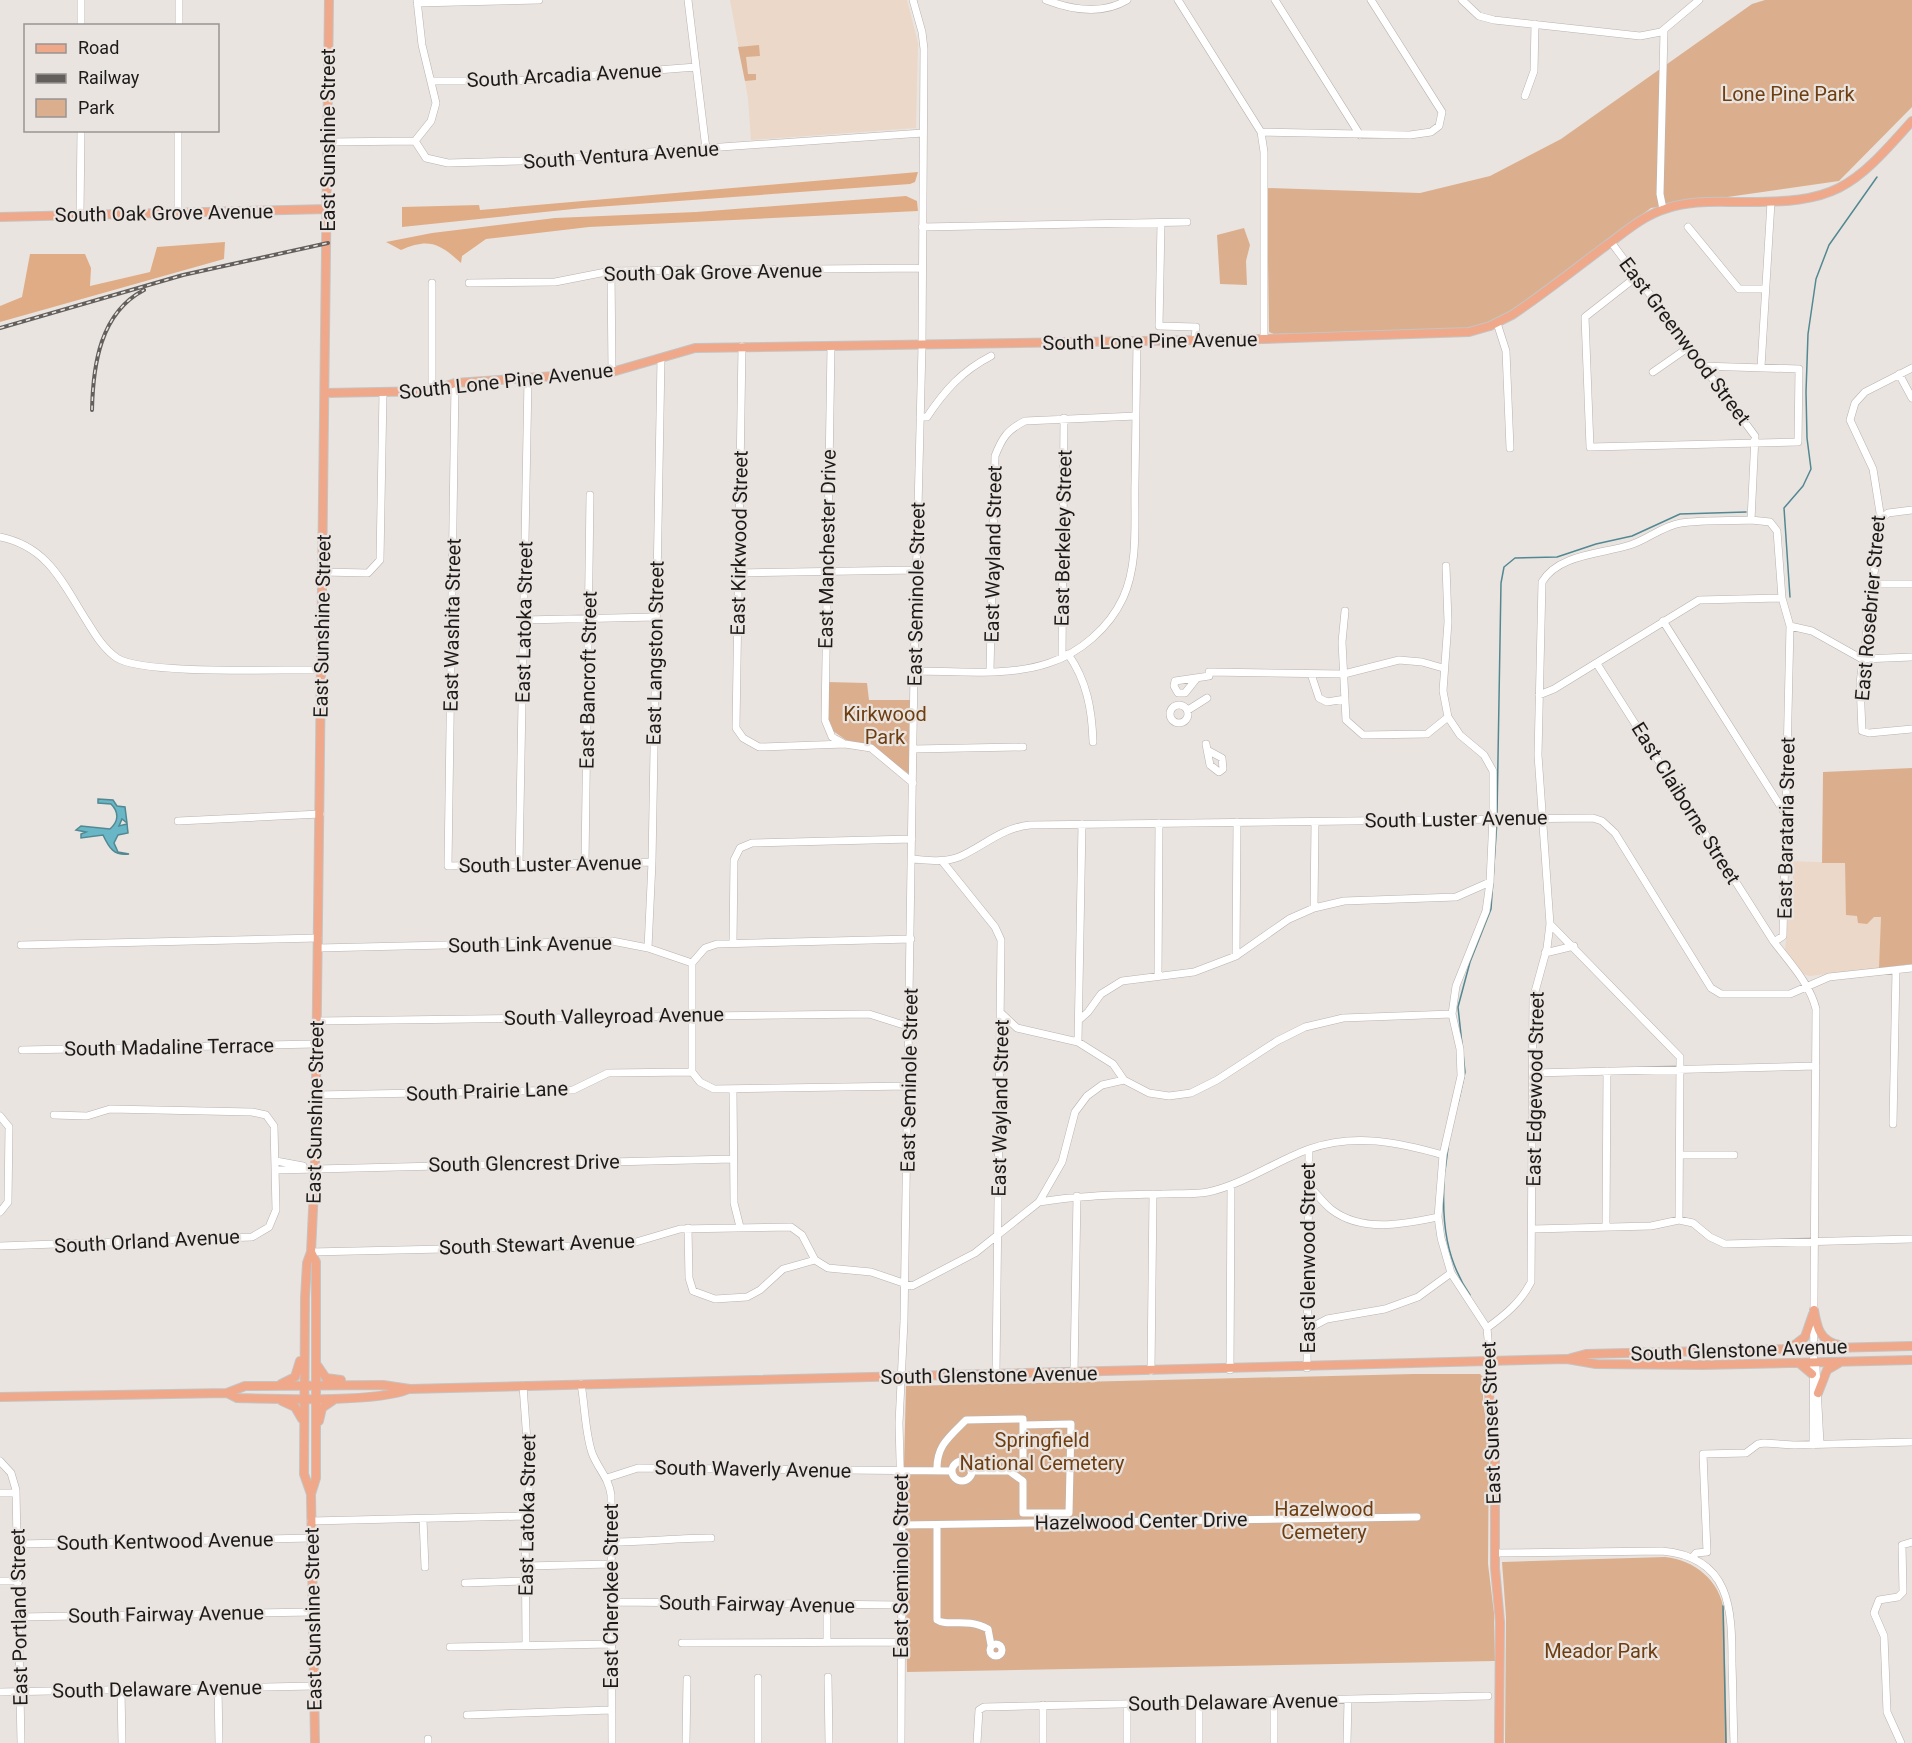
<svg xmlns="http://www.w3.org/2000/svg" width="1912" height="1743" viewBox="0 0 1912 1743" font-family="Roboto,sans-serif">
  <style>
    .education { fill: #ebd8c8 }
    .green { fill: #dbaf8e }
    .forest { fill: #e0ac85 }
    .water { fill: #68b6c6; stroke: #528892; stroke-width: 1.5 }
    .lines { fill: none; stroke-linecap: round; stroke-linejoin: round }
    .stream { stroke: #528892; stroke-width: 1.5 }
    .minor-casing { stroke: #b8b2af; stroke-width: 8 }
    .major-casing { stroke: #c4c4c3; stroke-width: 10 }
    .minor { stroke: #fff; stroke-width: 7 }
    .major { stroke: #efa889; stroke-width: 8 }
    .rail-casing { stroke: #625f5d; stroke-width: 4 }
    .rail { stroke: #eae4e0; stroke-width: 1.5; stroke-dasharray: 4.5; stroke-linecap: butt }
    .labels { text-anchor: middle; stroke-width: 4.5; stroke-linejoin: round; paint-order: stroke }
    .street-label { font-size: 20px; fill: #1d1b1a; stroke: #eae4e0 }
    .park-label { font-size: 20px; fill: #6e3e11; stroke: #eae4e0 }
  </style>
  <rect width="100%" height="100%" fill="#eae4e0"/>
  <path class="education" d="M730 0H907L918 43 916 128 751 140 748 98Z
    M1912 859V964L1810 976 1803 974 1785 950 1788 921 1792 914 1793 877 1789 861 1845 863Z"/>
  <path class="green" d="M1765 0H1912V107L1839 181 1651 208 1520 306 1499 319 1465 330 1274 334 1269 332 1267 188 1420 193 1490 176 1561 139 1752 4Z
    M759 45 760 56 746 57 748 74H756V80L745 81 738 47Z
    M1244 228 1250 245 1246 261 1247 285 1220 284 1217 235Z
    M827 682 867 683 869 700H910L909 774 869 746 846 740 833 731 828 723Z
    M1912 768V964L1879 968 1881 917H1874L1867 924 1858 923 1857 916 1846 915 1845 863H1822L1823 772Z
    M1413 1374H1480L1483 1377V1402L1489 1438 1488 1564 1494 1613 1495 1661 907 1672 904 1464 906 1386Z
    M1665 1557C1695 1560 1720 1581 1724 1611L1727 1743H1505L1506 1617 1502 1562Z"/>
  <path class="forest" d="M918 172 915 182 910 184 583 208 402 227V207L479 205 480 210Z
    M906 196 917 201 918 211 589 227 486 239 462 256 461 263C439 243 429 238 401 250L386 242 432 233 555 218 696 212Z
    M225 242 224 259 0 322V306L22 297 30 254H85L91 268 90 286 150 272 157 247Z"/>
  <path class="water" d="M98 799 113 800 117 806 125 807 127 823 122 819 119 826 127 824 128 833 118 835 114 843 118 852 129 854C114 856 109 848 103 835L81 838V834L86 832 76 830 81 826 110 829C119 821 119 812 111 804L98 803Z"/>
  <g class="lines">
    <path class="stream" d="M1790 597 1784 508 1803 486 1811 469 1807 438 1806 392 1808 334 1816 279 1829 245 1877 177
      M1497 816 1501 583 1504 567 1515 558 1557 557 1596 544 1632 536 1680 514 1746 512
      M1458 1103 1465 1072 1458 1007 1470 962 1491 909 1497 821
      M1445 1171 1448 1148
      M1444 1181C1442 1223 1446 1260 1470 1295
      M1723 1606 1726 1743"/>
    <defs>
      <path id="minor" d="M688 0 706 149
        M1046 0C1072 10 1102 15 1127 0
        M1178 0 1261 132 1264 152V339
        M1275 0 1360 135
        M1462 0 1479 16 1494 20 1640 36 1661 32 1699 0
        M417 3 539 0
        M81 26V0
        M179 26V0
        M432 81H515L696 67
        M1525 96 1534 71 1535 24
        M1261 132 1410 135 1431 132 1439 126 1442 112 1371 0
        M415 141 426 158 448 163 520 161 923 133
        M415 141 431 121 436 103 422 45 417 0
        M328 142 415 141
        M1663 209 1660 194 1664 31
        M178 213V130
        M80 214 81 130
        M1161 223 1159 326 1196 327 1195 340
        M922 227 1187 222
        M1688 227 1739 289H1765
        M1611 242 1755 436 1751 520 1770 522 1777 531 1782 598 1790 626 1783 936 1774 942C1790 963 1810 984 1816 1009L1813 1445
        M611 271 612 372
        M1636 277 1585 317 1590 447 1798 442 1799 369 1702 366
        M432 283V391
        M469 283 555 282 611 271 922 268
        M1497 323 1506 351 1510 448
        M742 346 736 728 743 738 759 747 845 744 871 748 913 783
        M831 346 825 720 832 737 843 743
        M1761 367 1771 202
        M1912 368 1865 392 1855 403 1850 420 1873 469 1881 519 1860 683 1862 731 1869 733 1912 729
        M1653 372 1689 347
        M1899 374 1912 398
        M455 383 448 866 652 862
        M920 417H927C945 390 962 371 991 356
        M1881 519 1888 513 1912 510
        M0 537C49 547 63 584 88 623 96 636 104 649 117 658 143 675 282 669 321 670
        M1446 566 1448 622 1443 691 1448 717 1460 735 1484 755 1493 771V817L1490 882 1486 911 1456 986 1452 1014 1460 1049 1461 1076 1443 1155 1438 1217 1441 1238 1451 1273 1487 1328 1490 1362
        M323 572 368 573 380 560 383 392
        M738 573 916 570
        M1873 584H1912
        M1345 611 1342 642 1346 720 1363 735 1427 734 1448 717
        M524 620 655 617
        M1663 621 1786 815
        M1790 626 1812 631 1862 659 1912 657
        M1068 654C1087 681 1092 710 1093 742
        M1062 657 1064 418
        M1597 664 1774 942
        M914 671C957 671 1008 677 1049 663 1080 653 1109 628 1123 598 1139 563 1134 520 1135 482 1136 435 1136 388 1137 341
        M990 671 995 456C1002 438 1007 430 1025 421L1136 416
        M1209 672 1344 674 1399 660 1422 662 1443 668
        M1311 674 1319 698 1327 702 1345 699
        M1197 678 1185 693H1178L1174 686 1175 681 1209 676
        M1539 695 1554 689 1699 600 1782 598
        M1170 714a9 9 0 1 1 18 0a9 9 0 1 1-18 0Z
        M1188 710 1207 698
        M1206 744 1210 765 1219 772 1223 769 1222 758 1209 751
        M913 749 1023 747
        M178 821 320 814
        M912 859C927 860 944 863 959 857 984 846 1001 828 1030 825L1593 818 1602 821 1615 833 1711 988 1721 994H1790L1829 977 1912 968
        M942 861 995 927 1001 940 996 1374
        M585 864 590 495
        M519 865 528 379
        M1314 908 1315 823
        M1550 924 1680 1057 1679 1220
        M733 943 734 860 740 848 752 843 912 839
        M21 945 318 938
        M318 948 612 941 648 948 692 963
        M648 948 652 862 661 358
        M1545 953 1574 946
        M1236 956 1237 822
        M692 963 705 948 717 944 911 939
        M1158 976 1159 823
        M1001 1013 1017 1028 1078 1042 1113 1064 1124 1080
        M1079 1020 1088 1012 1101 994 1122 981 1194 972 1236 956 1289 919 1314 908 1344 901 1456 897 1490 882
        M317 1021 869 1014 910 1027
        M1078 1042 1082 824
        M22 1050 316 1044
        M692 1072 700 1082 714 1089 909 1086
        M692 1072V963
        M1533 1073 1816 1066
        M733 1089 734 1203 740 1227
        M316 1095 573 1090 608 1073 692 1072
        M0 1116 9 1127 8 1202 0 1212
        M1893 1124 1896 970
        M1681 1155H1734
        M276 1161 303 1166
        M276 1170 733 1159
        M1309 1186C1317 1194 1324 1204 1332 1210 1363 1233 1404 1224 1438 1217
        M1039 1202C1080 1195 1121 1195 1162 1194 1177 1193 1193 1195 1208 1192 1244 1184 1274 1162 1309 1149 1354 1133 1398 1142 1443 1155
        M1606 1226 1607 1071
        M688 1228 689 1278 693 1291 715 1299 747 1297 760 1290 783 1269 815 1260 828 1268 871 1272 912 1286 975 1253 1039 1202 1062 1162 1075 1112 1087 1096 1102 1085 1124 1080 1149 1093 1169 1096 1191 1093 1217 1080 1277 1041 1305 1027 1343 1018 1452 1014
        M1533 1229 1651 1226 1679 1220 1693 1223 1710 1237 1725 1244 1912 1239
        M0 1246 252 1237 269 1227 276 1210 274 1126 266 1115 252 1112 110 1109 87 1116 54 1115
        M311 1252 618 1245 636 1242 680 1229 791 1227 802 1235 815 1260
        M1487 1328C1505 1315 1521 1302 1531 1282L1533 999 1547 948 1550 924 1538 755 1542 582C1558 554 1602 554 1630 545 1647 540 1662 526 1681 523 1704 520 1728 521 1751 520
        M1306 1330 1327 1319 1385 1309 1418 1297 1451 1273
        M1307 1368 1309 1149
        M1816 1368 1820 1444
        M1230 1370 1231 1185
        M1151 1371 1153 1194
        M1074 1373 1077 1196
        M581 1384C585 1406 585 1432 592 1453 598 1469 609 1478 611 1495L612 1743
        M523 1386 530 1482 525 1516 526 1644
        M0 1461 11 1473 16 1490 21 1743
        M952 1471a10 10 0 1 1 20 0a10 10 0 1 1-20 0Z
        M937 1471C936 1446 949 1437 966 1420L1023 1419V1425L1071 1424 1069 1513H1023V1481L1009 1471
        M971 1471H1009
        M1009 1471 1012 1466 1023 1461V1425
        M607 1478 638 1468 952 1471
        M0 1493H16
        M423 1519 425 1567
        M311 1521 525 1516
        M902 1525 1417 1517
        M937 1525V1620C947 1627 967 1617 988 1629L991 1645
        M612 1542C645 1542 678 1538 711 1538
        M18 1544 312 1538
        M1495 1553 1662 1551C1731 1557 1732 1609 1732 1664 1733 1691 1733 1717 1734 1743
        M1692 1558 1696 1553 1707 1552 1703 1454 1746 1453 1758 1444 1764 1443 1794 1445 1912 1442
        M526 1566 612 1564
        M0 1581H19
        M465 1583 525 1581
        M612 1602 902 1605
        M19 1617 313 1612
        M827 1642V1605
        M682 1643 902 1642
        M990 1650a6 6 0 1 1 12 0a6 6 0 1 1-12 0Z
        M450 1647 612 1644
        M828 1677 829 1743
        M758 1678V1743
        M218 1688 219 1743
        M121 1690 122 1743
        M0 1692 314 1686
        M1199 1702V1743
        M1043 1705V1743
        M467 1715 611 1710
        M428 1739V1743
        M686 1743 687 1679
        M901 1743 902 1536 899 1423 904 1321 914 671 922 346 924 49 922 32 913 0
        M977 1743 979 1710 984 1707 1488 1696
        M1127 1743V1704
        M1274 1743V1701
        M1347 1743 1348 1700
        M1901 1743 1887 1712 1884 1636 1874 1613 1879 1600 1898 1597 1903 1592 1902 1545 1912 1542"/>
      <path id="major" d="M0 217 328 209
        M325 393 432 391 455 383 612 372 695 348 1264 339 1469 332 1490 326 1512 315C1545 293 1576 268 1607 245 1626 231 1643 216 1665 209 1690 200 1716 202 1741 202 1836 203 1851 190 1912 121
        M1814 1310C1817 1328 1820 1341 1839 1345
        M1792 1347 1805 1337 1813 1314
        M1571 1358 1586 1354 1912 1346
        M1490 1362 1489 1394 1495 1450V1568L1500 1622 1499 1743
        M1799 1363 1812 1374
        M317 1365 326 1378 341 1380
        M281 1384 295 1377 300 1361
        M227 1393 237 1398C277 1399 376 1403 409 1389
        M1818 1393 1827 1370 1839 1363
        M0 1397 227 1393 245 1386 383 1385 410 1389 1567 1359 1596 1364 1702 1365 1912 1360
        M282 1401 295 1407 302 1419
        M319 1421 322 1408 335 1399
        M311 1494 316 1478V1262L311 1252
        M315 1743 311 1494 304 1474 305 1298 307 1263 311 1252 315 1168 329 0"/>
    </defs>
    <use href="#minor" class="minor-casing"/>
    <use href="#major" class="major-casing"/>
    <use href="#minor" class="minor"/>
    <use href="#major" class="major"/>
    <defs>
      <path id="rail" d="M0 328 183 275 328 243
        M92 410C93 365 100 313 144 290"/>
    </defs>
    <use href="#rail" class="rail-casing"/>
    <use href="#rail" class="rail"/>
  </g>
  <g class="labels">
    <g class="street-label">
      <text transform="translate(564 75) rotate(-3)" y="7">South Arcadia Avenue</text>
      <text transform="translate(328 140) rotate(-90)" y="7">East Sunshine Street</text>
      <text transform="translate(621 155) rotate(-4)" y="7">South Ventura Avenue</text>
      <text transform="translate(164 213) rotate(-1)" y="7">South Oak Grove Avenue</text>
      <text transform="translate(713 272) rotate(-1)" y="7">South Oak Grove Avenue</text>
      <text transform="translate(1150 341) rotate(-1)" y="7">South Lone Pine Avenue</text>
      <text transform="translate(1685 341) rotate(53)" y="7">East Greenwood Street</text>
      <text transform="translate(506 381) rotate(-6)" y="7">South Lone Pine Avenue</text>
      <text transform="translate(1063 538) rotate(-89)" y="7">East Berkeley Street</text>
      <text transform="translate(739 543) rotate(-89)" y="7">East Kirkwood Street</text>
      <text transform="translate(827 549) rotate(-89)" y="7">East Manchester Drive</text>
      <text transform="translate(993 554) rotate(-89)" y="7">East Wayland Street</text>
      <text transform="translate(916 594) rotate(-89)" y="7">East Seminole Street</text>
      <text transform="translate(1870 608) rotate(-85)" y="7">East Rosebrier Street</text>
      <text transform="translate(524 622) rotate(-89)" y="7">East Latoka Street</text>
      <text transform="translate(452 625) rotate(-89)" y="7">East Washita Street</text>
      <text transform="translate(322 626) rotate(-89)" y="7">East Sunshine Street</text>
      <text transform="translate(655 653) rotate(-89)" y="7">East Langston Street</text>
      <text transform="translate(588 680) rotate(-89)" y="7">East Bancroft Street</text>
      <text transform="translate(1686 803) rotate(58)" y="7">East Claiborne Street</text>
      <text transform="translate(1456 819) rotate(-1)" y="7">South Luster Avenue</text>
      <text transform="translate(1786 828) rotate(-89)" y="7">East Barataria Street</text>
      <text transform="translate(550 864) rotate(-1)" y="7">South Luster Avenue</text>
      <text transform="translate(530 944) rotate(-1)" y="7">South Link Avenue</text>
      <text transform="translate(614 1016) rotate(-1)" y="7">South Valleyroad Avenue</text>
      <text transform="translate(169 1047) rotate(-1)" y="7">South Madaline Terrace</text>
      <text transform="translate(909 1080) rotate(-89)" y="7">East Seminole Street</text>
      <text transform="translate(1535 1089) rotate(-89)" y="7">East Edgewood Street</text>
      <text transform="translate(487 1091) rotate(-2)" y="7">South Prairie Lane</text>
      <text transform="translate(1000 1108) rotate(-89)" y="7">East Wayland Street</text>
      <text transform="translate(315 1112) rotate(-89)" y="7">East Sunshine Street</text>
      <text transform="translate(524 1163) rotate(-1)" y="7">South Glencrest Drive</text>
      <text transform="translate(147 1241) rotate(-3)" y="7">South Orland Avenue</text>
      <text transform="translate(537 1244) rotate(-2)" y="7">South Stewart Avenue</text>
      <text transform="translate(1308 1258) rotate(-90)" y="7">East Glenwood Street</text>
      <text transform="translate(1739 1350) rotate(-2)" y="7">South Glenstone Avenue</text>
      <text transform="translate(989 1375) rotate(-1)" y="7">South Glenstone Avenue</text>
      <text transform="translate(1491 1423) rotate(-92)" y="7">East Sunset Street</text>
      <text transform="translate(753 1469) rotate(1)" y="7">South Waverly Avenue</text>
      <text transform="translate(527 1515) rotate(-89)" y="7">East Latoka Street</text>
      <text transform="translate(1141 1521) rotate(-1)" y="7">Hazelwood Center Drive</text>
      <text transform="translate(165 1541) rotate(-1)" y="7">South Kentwood Avenue</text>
      <text transform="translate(901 1566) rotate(-90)" y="7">East Seminole Street</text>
      <text transform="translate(611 1596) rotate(-90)" y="7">East Cherokee Street</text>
      <text transform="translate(757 1604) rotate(1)" y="7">South Fairway Avenue</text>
      <text transform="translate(166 1614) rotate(-1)" y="7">South Fairway Avenue</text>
      <text transform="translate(19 1617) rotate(-91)" y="7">East Portland Street</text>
      <text transform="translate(313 1619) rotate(-91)" y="7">East Sunshine Street</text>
      <text transform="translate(157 1689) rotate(-1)" y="7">South Delaware Avenue</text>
      <text transform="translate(1233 1702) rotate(-1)" y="7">South Delaware Avenue</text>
    </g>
    <g class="park-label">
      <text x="1788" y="101">Lone Pine Park</text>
      <text x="885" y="721">Kirkwood<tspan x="885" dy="23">Park</tspan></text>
      <text x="1042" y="1447">Springfield<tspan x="1042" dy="23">National Cemetery</tspan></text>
      <text x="1324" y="1516">Hazelwood<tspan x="1324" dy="23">Cemetery</tspan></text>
      <text x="1601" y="1658">Meador Park</text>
    </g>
  </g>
  <rect x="24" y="24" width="195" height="108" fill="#eae4e0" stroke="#989491" stroke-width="1.5"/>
  <rect x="36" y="44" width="30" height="9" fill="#efa889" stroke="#989491" stroke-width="1.5"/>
  <text x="78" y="54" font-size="18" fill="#1d1b1a">Road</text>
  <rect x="36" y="74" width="30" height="9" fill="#625f5d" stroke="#989491" stroke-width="1.5"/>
  <text x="78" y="84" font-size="18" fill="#1d1b1a">Railway</text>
  <rect x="36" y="99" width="30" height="18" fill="#dbaf8e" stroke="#989491" stroke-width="1.5"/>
  <text x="78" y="114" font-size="18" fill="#1d1b1a">Park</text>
</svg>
